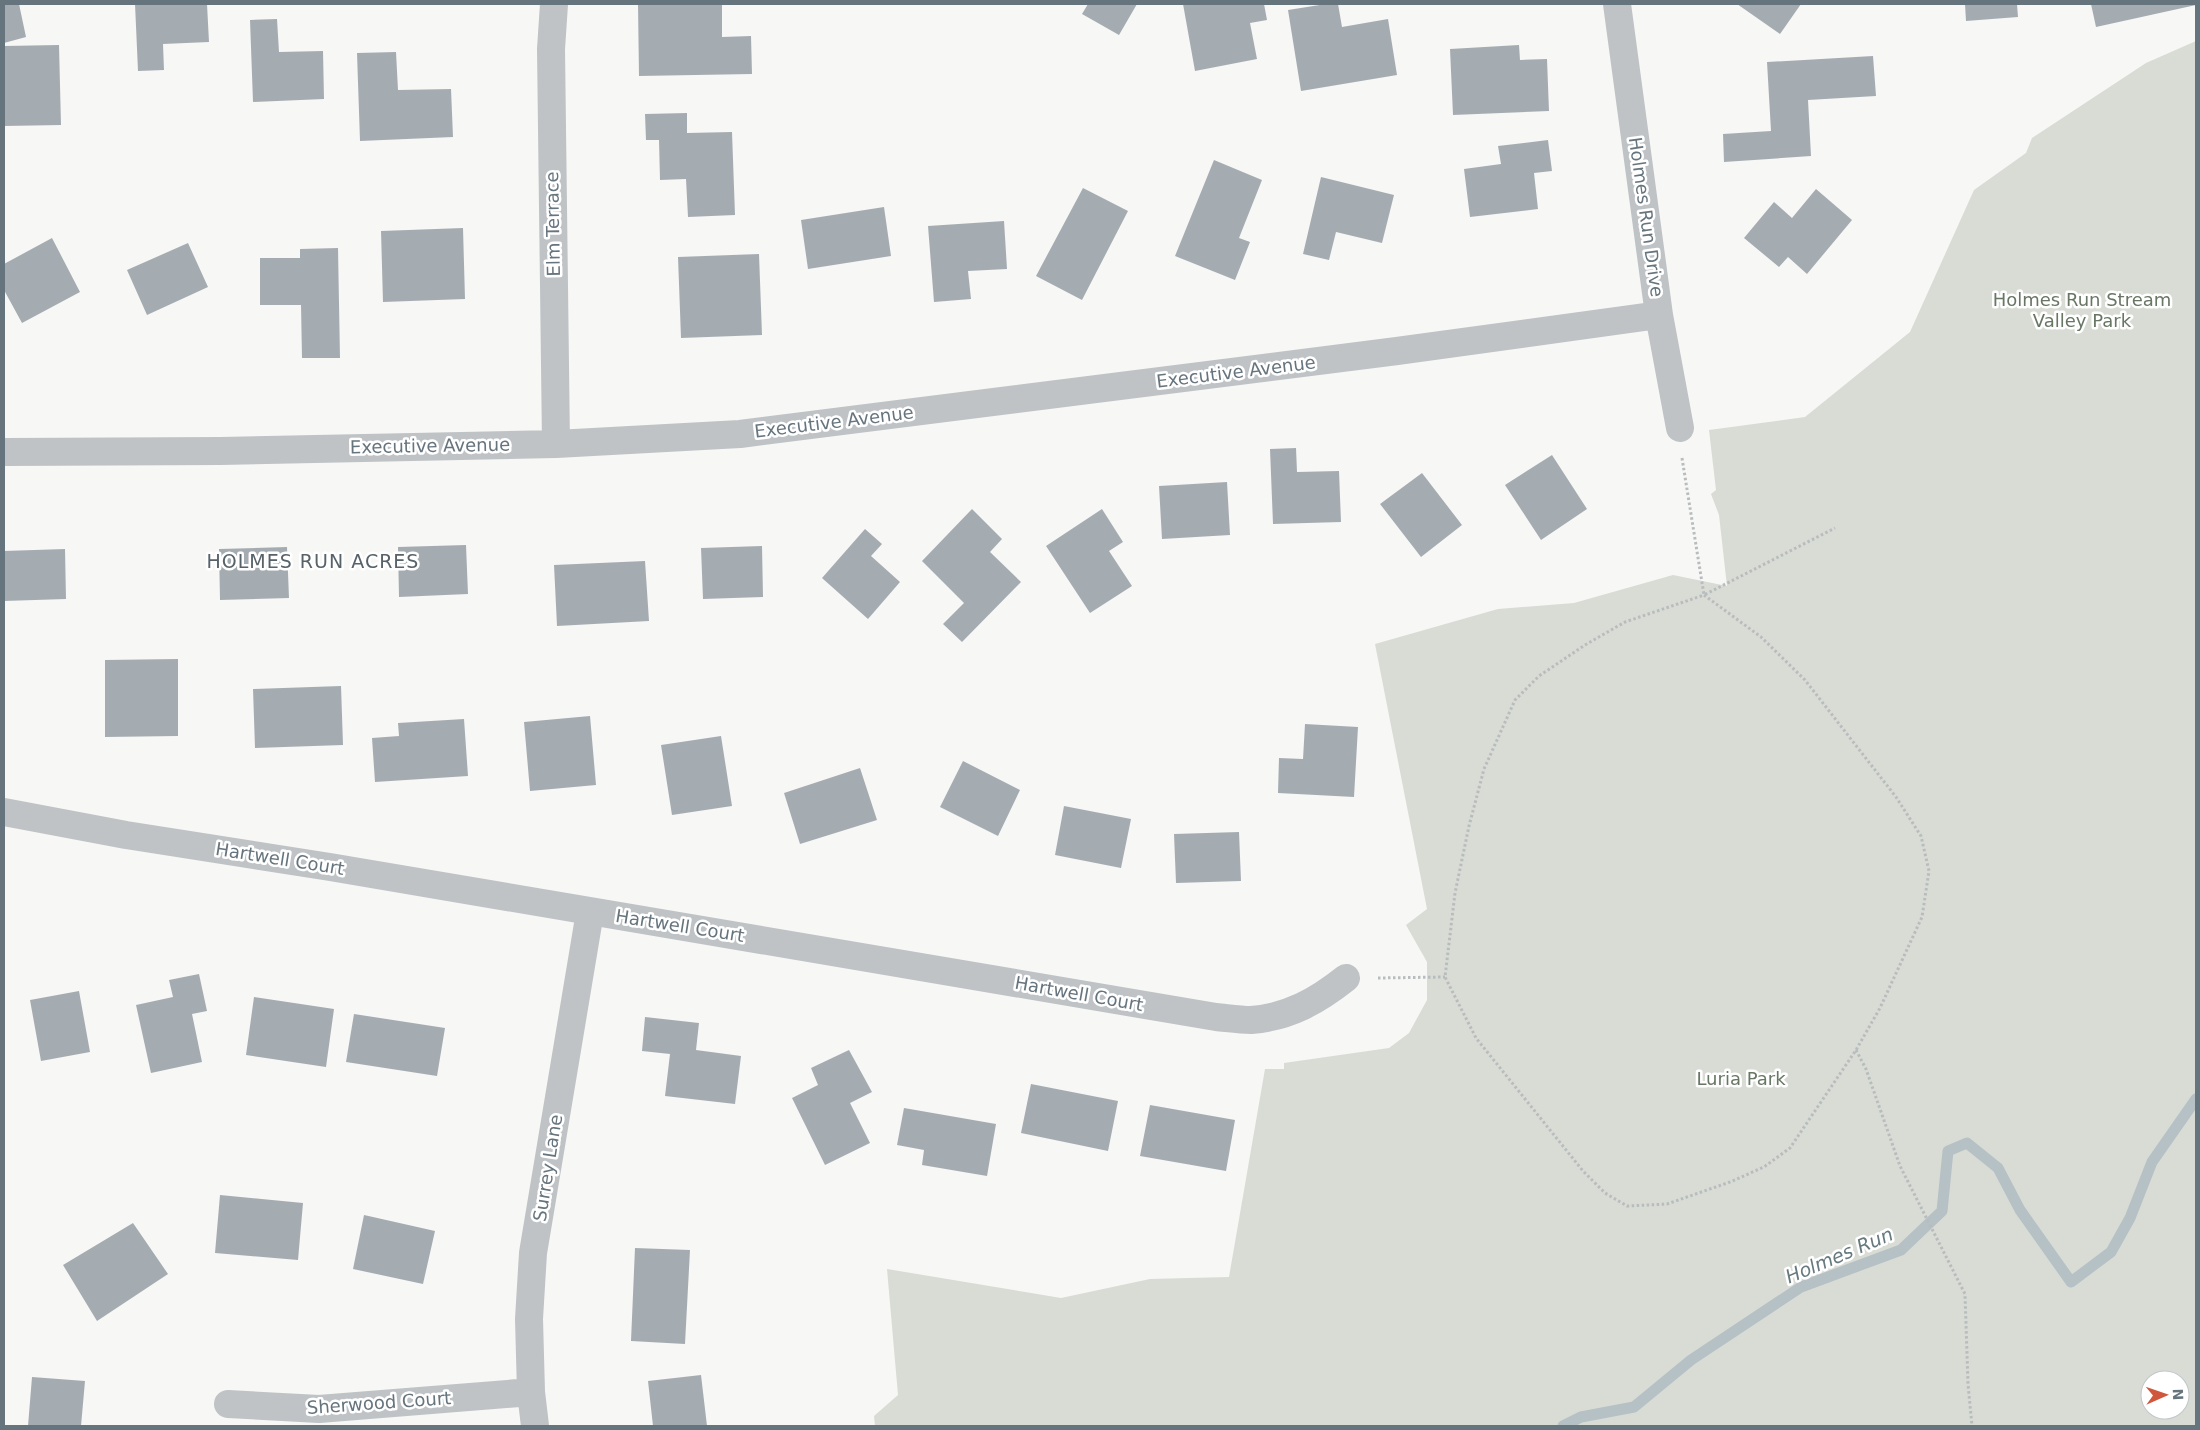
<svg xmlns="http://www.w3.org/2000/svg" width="2200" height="1430" viewBox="0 0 2200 1430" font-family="'DejaVu Sans',sans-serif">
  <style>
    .green { fill: #d8dcd5; fill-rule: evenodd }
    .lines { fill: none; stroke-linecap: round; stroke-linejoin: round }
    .stream { stroke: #b6c1c5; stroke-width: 11 }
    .building { fill: #a5acb1 }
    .path { stroke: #b9bcbe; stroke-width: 3; stroke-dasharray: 2.5 2.5; stroke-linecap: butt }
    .street { stroke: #bfc3c6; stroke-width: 28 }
    .labels { text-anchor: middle; stroke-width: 5; stroke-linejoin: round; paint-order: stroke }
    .street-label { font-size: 18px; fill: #66747d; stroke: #fff }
    .park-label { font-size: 18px; fill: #687664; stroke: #fff }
    .neighbourhood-label { font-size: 19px; letter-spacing: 1px; fill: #576269; stroke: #fff }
    .water-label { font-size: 19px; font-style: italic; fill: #66797f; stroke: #fff }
  </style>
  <rect width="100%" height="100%" fill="#f7f7f5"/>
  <path class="green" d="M2196 41V1426H875L874 1416 898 1395 887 1269 1061 1298 1150 1279 1229 1277 1265 1069H1284V1063L1389 1048 1409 1033 1427 1000V962L1406 925 1427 909 1375 644 1498 609 1574 603 1673 575 1727 586 1719 515 1711 494 1716 490 1709 430 1805 417 1910 332 1974 190 2026 153 2032 138 2146 63ZM2150 1380H2180V1410H2150Z"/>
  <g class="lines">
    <path class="stream" d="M1563 1426 1581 1417 1634 1407 1691 1360 1801 1287 1901 1250 1942 1211 1948 1151 1967 1143 1998 1168 2020 1210 2071 1282 2111 1252 2130 1218 2152 1162 2196 1099"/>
  </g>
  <path class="building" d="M4 4H19L26 37 4 43Z
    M135 4H207L209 42 163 44 164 70 138 71Z
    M638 4H722V37L751 36 752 74 639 76Z
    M1088 4H1137L1119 35 1082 14Z
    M1183 4H1264L1267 20 1250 23 1257 59 1195 71Z
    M1326 4H1338L1342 27 1388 19 1397 75 1301 91 1288 10Z
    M1737 4H1801L1780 34Z
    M1965 4H2017L2018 17 1966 21Z
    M2091 4H2196V5L2096 27Z
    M277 19 279 52 323 51 324 99 253 102 250 20Z
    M59 45 61 125 4 126V46Z
    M1519 45 1520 60 1547 59 1549 111 1453 115 1450 49Z
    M396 52 398 90 451 89 453 137 360 141 357 53Z
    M1873 56 1876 96 1808 100 1811 156 1724 162 1723 134 1771 131 1767 62Z
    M687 113V133L732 132 735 215 688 217 686 179 660 180 659 140H646L645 114Z
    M1548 140 1552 171 1534 173 1538 209 1470 217 1464 169 1501 164 1498 146Z
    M1214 160 1262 180 1239 238 1250 242 1235 280 1175 256Z
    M1321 177 1394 195 1382 243 1336 232 1329 260 1303 254Z
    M1083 188 1128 211 1082 300 1036 276Z
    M1816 189 1852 220 1807 274 1788 257 1779 267 1744 238 1774 202 1792 218Z
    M884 207 891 256 808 269 801 220Z
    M1004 221 1007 269 968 271 971 299 934 302 928 226Z
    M463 228 465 299 383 302 381 231Z
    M52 238 80 292 22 323 4 290V264Z
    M188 243 208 287 147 315 127 270Z
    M338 248 340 358H302L301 305H260V258H300V249Z
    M759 254 762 335 681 338 678 257Z
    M1296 448 1297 472 1339 471 1341 522 1273 524 1270 449Z
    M1552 455 1587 509 1541 540 1505 485Z
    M1422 473 1462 525 1421 557 1380 504Z
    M1227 482 1230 535 1162 539 1159 486Z
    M972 509 1002 539 990 552 1021 582 962 642 943 624 964 603 922 561Z
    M1102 509 1123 542 1109 551 1132 586 1090 613 1046 546Z
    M865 529 882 544 871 556 900 582 868 619 822 578Z
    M466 545 468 594 399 597 398 547Z
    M762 546 763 597 703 599 701 548Z
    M287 547 289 598 220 600 219 549Z
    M65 549 66 599 4 601V551Z
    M645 561 649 621 557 626 554 565Z
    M178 659V736L105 737V660Z
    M341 686 343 745 255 748 253 689Z
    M590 716 596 785 530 791 524 722Z
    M464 719 468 776 375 782 372 738 399 736 398 723Z
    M1305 724 1358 727 1354 797 1278 793 1279 758 1303 759Z
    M721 736 732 806 672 815 661 745Z
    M963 761 1020 790 998 836 940 807Z
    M860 768 877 820 800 844 784 793Z
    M1064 806 1131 819 1121 868 1055 855Z
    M1239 832 1241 881 1176 883 1174 834Z
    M199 974 207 1011 192 1014 202 1062 151 1073 136 1005 173 997 169 980Z
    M79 991 90 1052 41 1061 30 1000Z
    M254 997 334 1009 326 1067 246 1055Z
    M354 1014 445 1028 437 1076 346 1062Z
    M645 1017 699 1023 696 1050 741 1056 735 1104 665 1096 670 1054 642 1051Z
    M849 1050 872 1092 850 1103 870 1143 825 1165 792 1098 818 1085 811 1068Z
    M1031 1084 1118 1101 1108 1151 1021 1133Z
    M1150 1105 1235 1120 1226 1171 1140 1156Z
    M904 1108 996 1124 987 1176 922 1165 924 1150 897 1145Z
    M220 1195 303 1203 298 1260 215 1253Z
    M364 1215 435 1231 423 1284 353 1269Z
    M133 1223 168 1274 97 1321 63 1265Z
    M635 1248 690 1250 685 1344 631 1341Z
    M701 1375 707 1426H653L648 1381Z
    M32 1377 85 1381 81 1426H28Z"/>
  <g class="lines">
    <path class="path" d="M1682 458 1704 595 1835 528
      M1704 595 1761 637 1805 680 1896 797 1921 836 1929 871 1922 917 1880 1008 1856 1050 1790 1148 1764 1167 1730 1182 1667 1204 1627 1206 1605 1193 1583 1171 1476 1038 1445 977 1455 893 1469 826 1484 769 1515 700 1539 676 1585 645 1625 622Z
      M1378 978 1445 977
      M1856 1050 1866 1069 1900 1166 1965 1294 1968 1384 1972 1426"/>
    <path class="street" d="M554 4 551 49 556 444
      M1617 4 1659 315 1680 428
      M4 452 220 451 556 444 740 434 1397 351 1659 315
      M4 812 126 835 330 867 1216 1017C1227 1018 1240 1020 1251 1020 1289 1017 1317 1001 1346 978
      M228 1404 319 1409 531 1392
      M535 1426 531 1392 529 1319 533 1253 590 912"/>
  </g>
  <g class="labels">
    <g class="street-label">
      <text transform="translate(1646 217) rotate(82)" y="6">Holmes Run Drive</text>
      <text transform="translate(553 224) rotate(-91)" y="6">Elm Terrace</text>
      <text transform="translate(1236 372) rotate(-7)" y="6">Executive Avenue</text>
      <text transform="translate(834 422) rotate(-7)" y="6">Executive Avenue</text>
      <text transform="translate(430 446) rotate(-1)" y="6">Executive Avenue</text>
      <text transform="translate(280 859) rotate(9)" y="6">Hartwell Court</text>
      <text transform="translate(680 926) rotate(9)" y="6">Hartwell Court</text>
      <text transform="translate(1079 994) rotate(10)" y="6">Hartwell Court</text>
      <text transform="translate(548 1168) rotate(-81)" y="6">Surrey Lane</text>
      <text transform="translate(379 1403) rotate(-4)" y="6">Sherwood Court</text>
    </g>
    <g class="park-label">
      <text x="2082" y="306">Holmes Run Stream<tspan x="2082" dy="21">Valley Park</tspan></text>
      <text x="1741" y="1085">Luria Park</text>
    </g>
    <g class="neighbourhood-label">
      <text x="313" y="568">HOLMES RUN ACRES</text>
    </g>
    <g class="water-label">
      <text transform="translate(1839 1255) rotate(-23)" y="7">Holmes Run</text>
    </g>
  </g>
  <rect width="2200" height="1430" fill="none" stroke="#66747d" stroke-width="10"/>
  <g transform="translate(2165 1395) rotate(88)"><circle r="24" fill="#ffffff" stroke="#c2c7cb"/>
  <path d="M0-4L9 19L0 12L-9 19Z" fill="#cf573d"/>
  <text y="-8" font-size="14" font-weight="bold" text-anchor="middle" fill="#66747d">N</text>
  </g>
</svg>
